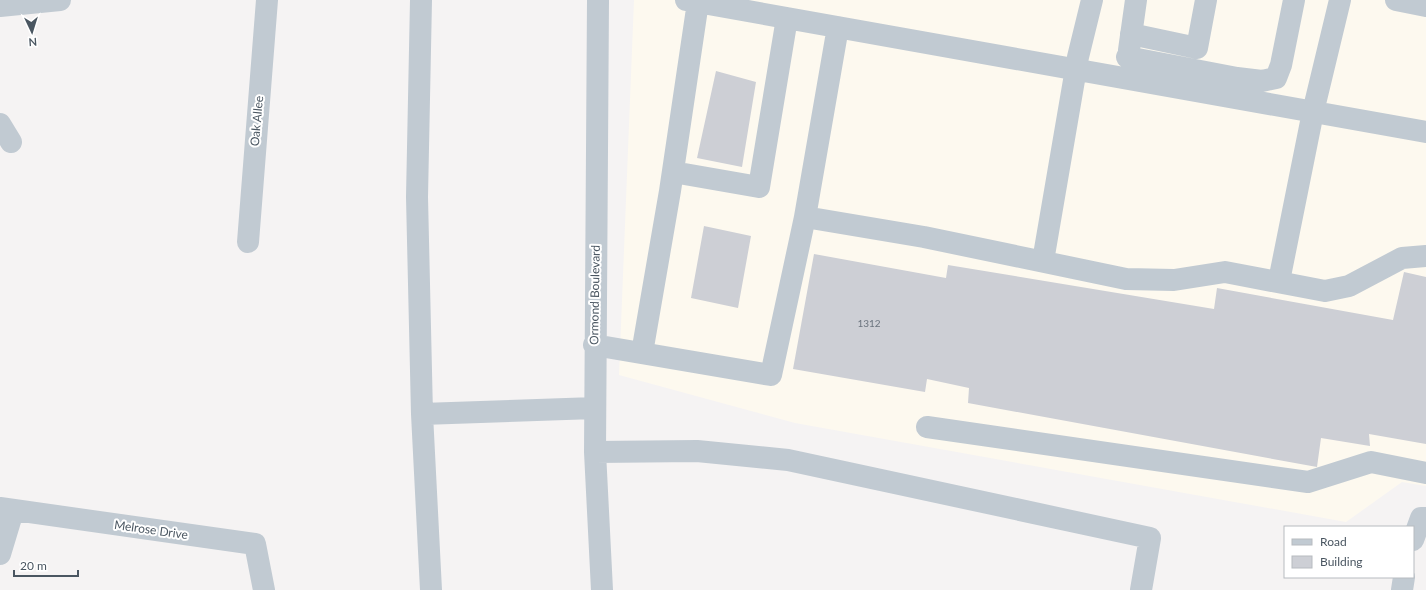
<svg xmlns="http://www.w3.org/2000/svg" width="1426" height="590" viewBox="0 0 1426 590" font-family="Lato,sans-serif">
  <style>
    .commercial { fill: #fdf9ef }
    .building { fill: #cdcfd5 }
    .lines { fill: none; stroke-linecap: round; stroke-linejoin: round }
    .minor { stroke: #c1cad2; stroke-width: 22 }
    .labels { text-anchor: middle; stroke-width: 4; stroke-linejoin: round; paint-order: stroke }
    .number-label { font-size: 10px; fill: #6b747e }
    .street-label { font-size: 12px; fill: #4a5661; stroke: #fff }
  </style>
  <rect width="100%" height="100%" fill="#f5f3f3"/>
  <path class="commercial" d="M634 0H1426V486L1402 482 1346 522 795 423 619 375Z"/>
  <path class="building" d="M716 71 756 82 742 167 697 158Z
    M704 226 751 236 738 308 691 298Z
    M814 254 946 278 948 265 1214 309 1217 288 1393 320 1404 272 1426 277V444L1369 434 1370 446 1321 438 1317 467 968 403 969 388 927 379 925 392 793 369Z"/>
  <g class="lines">
    <path class="minor" d="M421 0 417 197 422 414 431 590
      M598 0 595 452 602 590
      M686 0 1426 132
      M1396 0 1426 6
      M0 6 60 0
      M1131 34 1197 48 1206 0
      M1129 50 1136 0
      M1127 57 1237 78 1262 81 1276 78 1281 65 1294 0
      M0 124 11 142
      M673 172 759 187 787 18
      M805 217 838 27
      M248 242 267 0
      M1043 261 1078 57 1092 0
      M1279 281 1313 112 1340 0
      M594 345 771 375 805 217 924 237 1126 279 1174 280 1225 272 1325 291 1349 286 1402 258 1426 256
      M642 353 670 191 698 2
      M422 414 595 408
      M927 427 1308 482 1371 462 1426 473
      M595 452 697 451 788 460 1150 538 1141 590
      M0 508 255 544 264 590
      M1413 540 1421 518H1426
      M0 554 13 511
      M1402 590 1404 577"/>
  </g>
  <g class="labels">
    <g class="number-label">
      <text x="869" y="327">1312</text>
    </g>
    <g class="street-label">
      <text transform="translate(257 121) rotate(-85)" y="4">Oak Allee</text>
      <text transform="translate(595 295) rotate(-89)" y="4">Ormond Boulevard</text>
      <text transform="translate(151 530) rotate(8)" y="4">Melrose Drive</text>
    </g>
  </g>
  <rect x="1284" y="526" width="130" height="52" fill="#ffffff" stroke="#b7bbc0"/>
  <rect x="1292" y="539" width="20" height="6" fill="#c1cad2" stroke="#b7bbc0"/>
  <text x="1320" y="546" font-size="12" fill="#4a5661">Road</text>
  <rect x="1292" y="556" width="20" height="12" fill="#cdcfd5" stroke="#b7bbc0"/>
  <text x="1320" y="566" font-size="12" fill="#4a5661">Building</text>
  <g transform="translate(32 32) rotate(176)" stroke="#ffffff" stroke-width="3" paint-order="stroke">
  <path d="M0-3L7 15L0 10L-7 15Z" fill="#4a5661"/>
  <text y="-6" font-size="11" font-weight="bold" text-anchor="middle" fill="#4a5661">N</text>
  </g>
  <path d="M14 570v6h64v-6" fill="none" stroke="#4a5661" stroke-width="2"/>
  <text x="20" y="570" font-size="12" fill="#4a5661" stroke="#ffffff" stroke-width="3" paint-order="stroke">20 m</text>
</svg>
